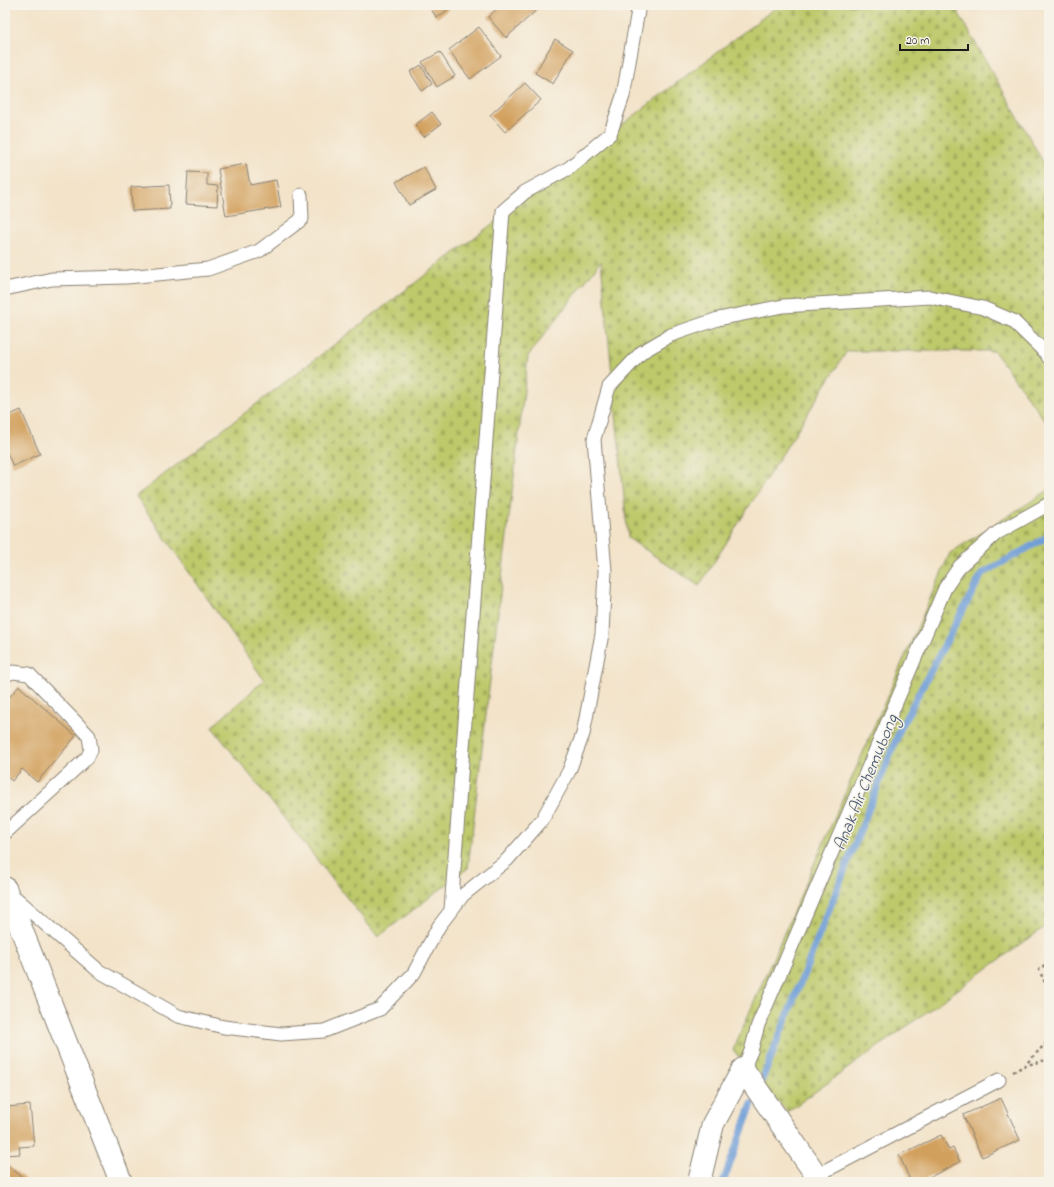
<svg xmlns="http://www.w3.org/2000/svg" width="1054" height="1187" viewBox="0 0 1054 1187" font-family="'Indie Flower',sans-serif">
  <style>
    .cemetery { fill: url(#cemetery-stones); stroke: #6c7244 }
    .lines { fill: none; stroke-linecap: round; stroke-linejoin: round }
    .stream { stroke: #6e9dd7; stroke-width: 7 }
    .building { fill: #d2a05d }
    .service-casing { stroke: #888072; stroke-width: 15 }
    .minor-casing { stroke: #888072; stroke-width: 24 }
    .path { stroke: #888072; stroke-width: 2.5; stroke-dasharray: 3 3; stroke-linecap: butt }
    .service { stroke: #fff; stroke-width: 13 }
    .minor { stroke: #fff; stroke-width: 22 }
    .labels { text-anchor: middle; stroke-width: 3; stroke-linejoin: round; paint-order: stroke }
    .water-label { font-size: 17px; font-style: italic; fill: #415670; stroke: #f7f3e8 }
  </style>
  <defs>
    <pattern id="cemetery-stones" width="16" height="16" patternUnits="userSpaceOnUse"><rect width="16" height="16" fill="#bdc96b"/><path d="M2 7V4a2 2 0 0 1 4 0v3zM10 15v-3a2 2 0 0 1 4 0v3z" fill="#a2ac5c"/></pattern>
  </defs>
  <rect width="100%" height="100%" fill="#f7f3e8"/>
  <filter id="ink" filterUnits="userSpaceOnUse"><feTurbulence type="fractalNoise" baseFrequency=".025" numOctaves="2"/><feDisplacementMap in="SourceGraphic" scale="8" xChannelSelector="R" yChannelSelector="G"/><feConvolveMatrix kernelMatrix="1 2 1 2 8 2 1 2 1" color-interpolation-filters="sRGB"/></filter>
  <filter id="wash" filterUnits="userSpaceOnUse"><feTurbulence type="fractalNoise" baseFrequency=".012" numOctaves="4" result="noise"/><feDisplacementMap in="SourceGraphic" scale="16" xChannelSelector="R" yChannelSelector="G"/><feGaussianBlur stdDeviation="0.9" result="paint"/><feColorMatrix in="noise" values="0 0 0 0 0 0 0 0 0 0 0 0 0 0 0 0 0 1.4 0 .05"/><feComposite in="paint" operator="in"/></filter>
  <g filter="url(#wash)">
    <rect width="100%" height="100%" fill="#f3e3c9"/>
    <path class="cemetery" d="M779 5H954L1049 172V426L994 351H847L699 586 628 538 601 261 528 356 468 868 378 937 212 727 264 680 136 496Z
      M1049 490V924L787 1112 733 1050 950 553Z"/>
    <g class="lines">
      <path class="stream" d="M762 1080 901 727 982 574 1049 536
        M723 1182 752 1104"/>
    </g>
    <g id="blocks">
      <path class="building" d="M428 5H450L451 7 437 18Z
        M501 5H542L506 38 488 17Z
        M479 27 501 56 470 79 449 50Z
        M555 39 573 50 553 84 535 73Z
        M440 52 455 76 437 87 422 62Z
        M421 65 432 84 422 91 410 72Z
        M525 83 541 100 505 132 490 115Z
        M432 112 441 124 424 137 415 125Z
        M246 164 250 185 276 180 281 207 226 216 218 169Z
        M424 167 436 190 409 205 396 182Z
        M188 172 207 173V185L218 186 217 206 186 204Z
        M169 185 170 209 132 211 131 187Z
        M21 410 40 454 13 466 5 448V417Z
        M19 686 76 736 37 782 22 769 12 781 5 775V702Z
        M1001 1098 1020 1140 982 1157 963 1115Z
        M30 1105 34 1146 19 1147 20 1154 5 1155V1107Z
        M941 1135 949 1150 953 1148 960 1162 920 1182H911L899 1155Z
        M7 1165 29 1182H5V1167Z"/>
    </g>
  </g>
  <g filter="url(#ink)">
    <use href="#blocks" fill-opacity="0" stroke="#888072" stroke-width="1"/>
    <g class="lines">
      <defs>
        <path id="service" d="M5 289 52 279 127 277 208 269 259 251 302 219 301 195
          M5 675 13 672 29 674 89 736 91 750 87 758 5 833
          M11 894 99 971 178 1016 224 1027 281 1034 324 1031 380 1009 414 973 439 926 463 895 507 860 542 820 569 771 583 734 602 634 605 571 594 439 609 387 642 352 671 335 718 319 783 306 930 297 983 308 1013 321 1044 351 1049 358
          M451 910 503 211 525 192 569 168 610 134 623 96 639 5
          M743 1069 751 1051 758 1025 945 588 960 566 997 533 1049 504
          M817 1175 999 1080"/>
        <path id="minor" d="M5 888 121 1182
          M699 1182 713 1124 743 1069 821 1182"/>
      </defs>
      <use href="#service" class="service-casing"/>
      <use href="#minor" class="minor-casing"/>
      <path class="path" d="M1049 961 1039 970 1049 991
        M1024 1066 1049 1059
        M1013 1072 1024 1066 1049 1040"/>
      <use href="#service" class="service"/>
      <use href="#minor" class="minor"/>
    </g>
  </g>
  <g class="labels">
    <g class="water-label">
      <text transform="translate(865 782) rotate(-68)" y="6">Anak Air Chemubong</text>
    </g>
  </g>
  <rect width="1054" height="1187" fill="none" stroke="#f7f3e8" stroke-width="20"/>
  <path d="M900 44v6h68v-6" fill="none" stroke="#1c1c1c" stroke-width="2"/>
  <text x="906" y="44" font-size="12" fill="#1c1c1c" stroke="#f7f3e8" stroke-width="3" paint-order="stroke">20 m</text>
</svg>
